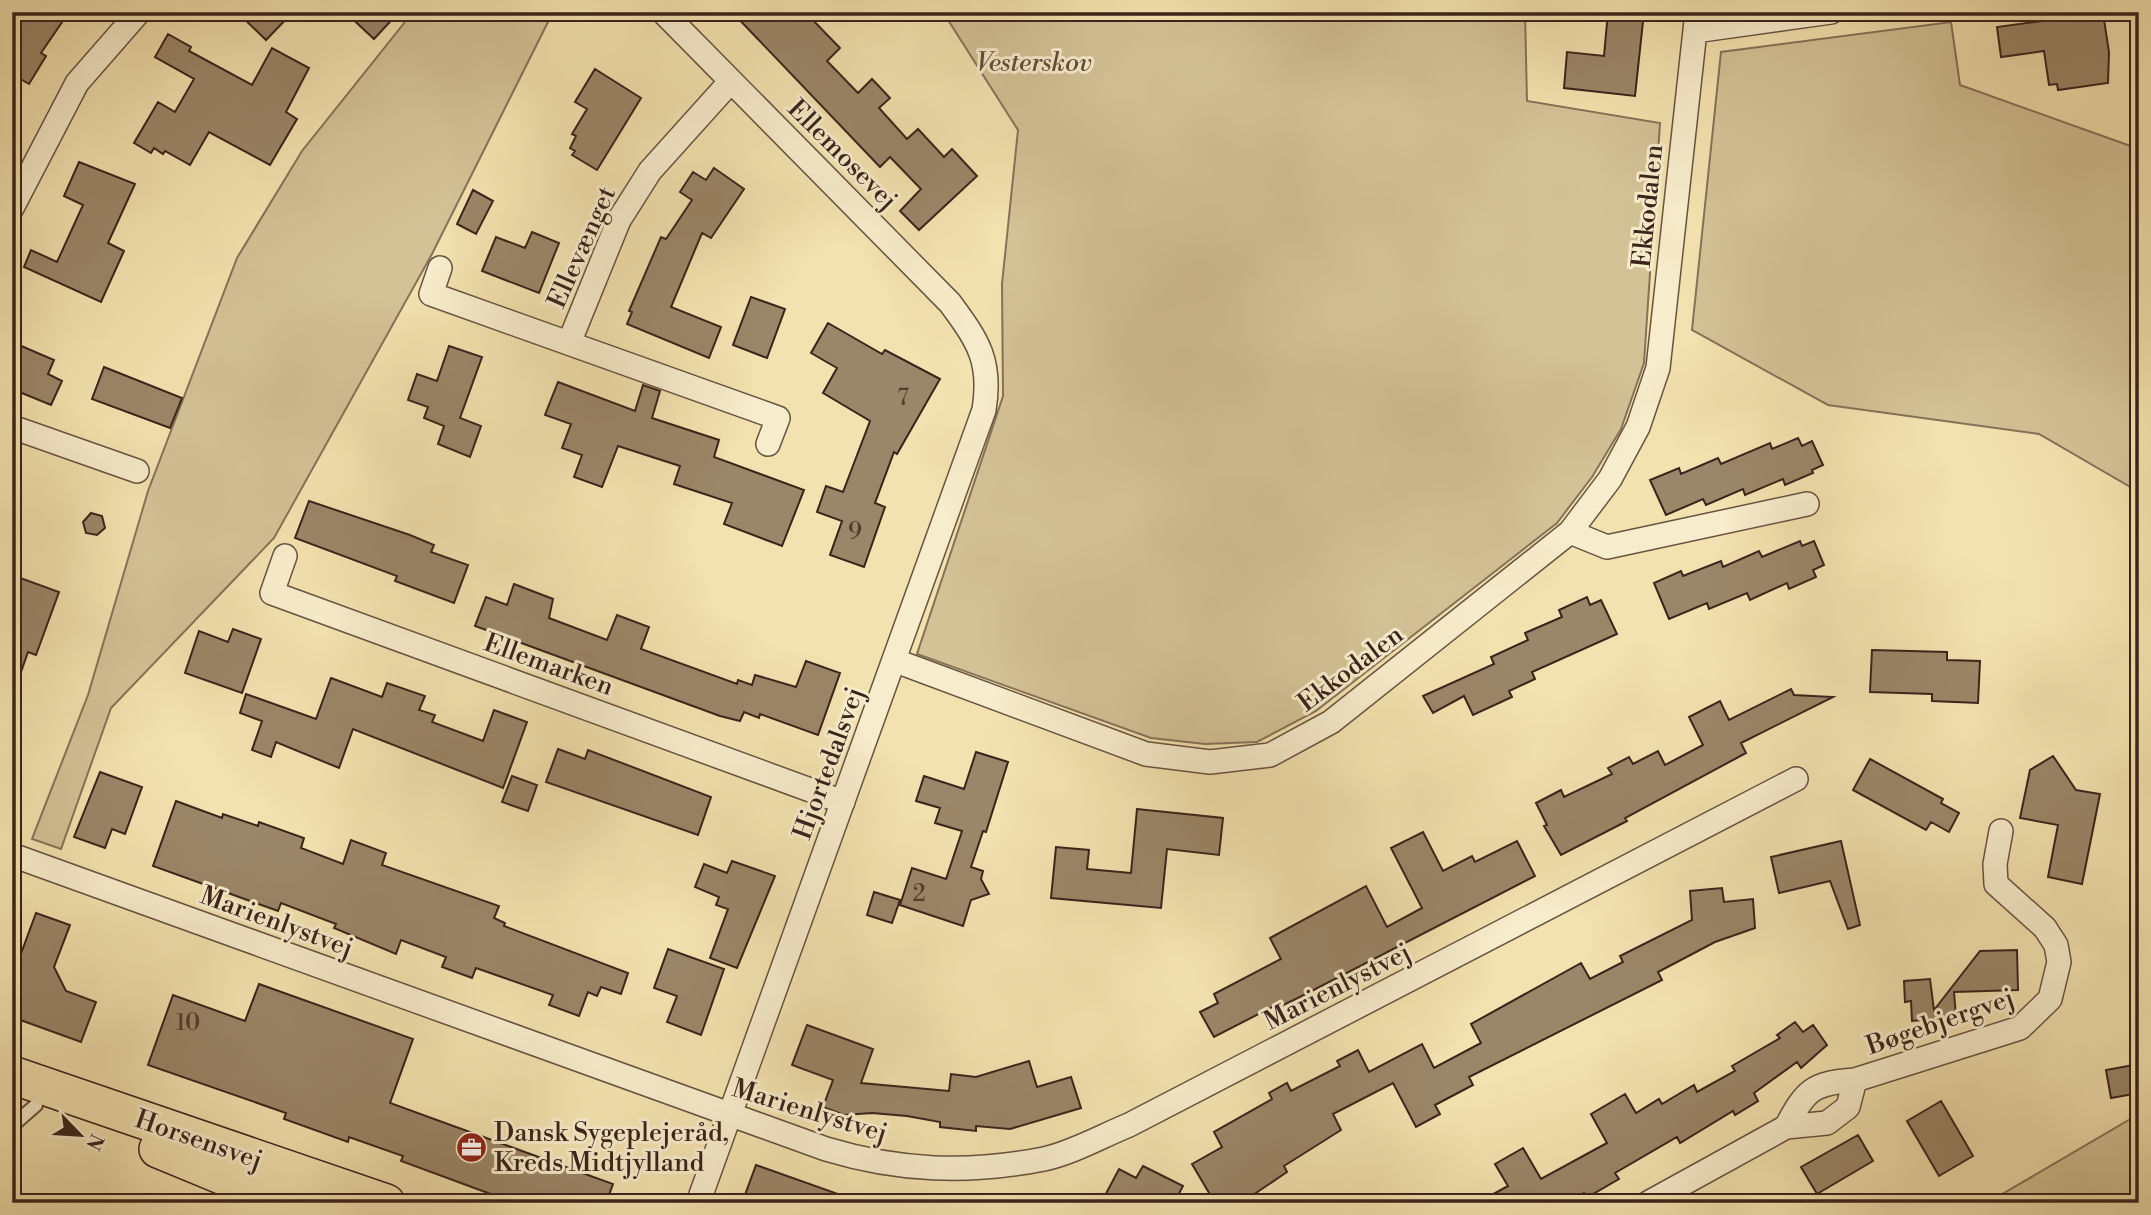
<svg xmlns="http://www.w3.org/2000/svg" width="2151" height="1215" viewBox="0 0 2151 1215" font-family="'Libre Bodoni',serif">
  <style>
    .green { fill: #d3c296; stroke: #867258; stroke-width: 2 }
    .building { fill: #9a8668; stroke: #3a231b; stroke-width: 2 }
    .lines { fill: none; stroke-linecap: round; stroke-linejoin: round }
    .service-casing { stroke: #685340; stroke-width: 16 }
    .minor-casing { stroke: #685340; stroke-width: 26 }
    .primary-casing { stroke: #3a231b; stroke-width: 40 }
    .service { stroke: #f7eccb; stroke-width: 12 }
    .minor { stroke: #f7eccb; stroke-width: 23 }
    .primary { stroke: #f2e2af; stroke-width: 37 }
    .labels { text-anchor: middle; stroke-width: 6; stroke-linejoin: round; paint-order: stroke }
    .number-label { font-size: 23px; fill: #523c2e }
    .park-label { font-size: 26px; font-style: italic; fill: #604b3a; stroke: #f7eccb }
    .street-label { font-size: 26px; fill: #3a231b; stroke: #f7eccb }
    .poi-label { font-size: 26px; fill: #3a231b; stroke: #f7eccb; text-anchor: start }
  </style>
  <rect width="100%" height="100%" fill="#f2e2af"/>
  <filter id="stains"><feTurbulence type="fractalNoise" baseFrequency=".00286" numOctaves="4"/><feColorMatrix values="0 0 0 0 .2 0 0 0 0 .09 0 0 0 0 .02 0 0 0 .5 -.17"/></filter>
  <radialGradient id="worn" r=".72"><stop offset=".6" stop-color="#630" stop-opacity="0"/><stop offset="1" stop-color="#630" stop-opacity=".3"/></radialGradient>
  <path class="green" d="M413 12H553L432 254 274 538 111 708 61 849 32 839 88 695 148 491 237 258 302 151Z
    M943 12H1525L1527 101 1660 123 1644 363 1621 429 1592 477 1557 523 1316 711 1257 742 1205 744 1151 738 917 654 1003 396 1002 284 1018 130Z
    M1951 22 1960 85 2139 149V492L2039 434 1828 405 1692 330 1721 52Z
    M2139 1114V1203H1987Z"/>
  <path class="building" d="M12 12H69L41 53 46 56 29 84 12 74Z
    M237 12H293L266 40Z
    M345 12H399L374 39Z
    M732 12H805L840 48 827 61 858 93 872 79 890 98 879 108 907 139 918 129 944 157 952 149 977 176 919 230 900 211 921 189 890 157 880 167Z
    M1608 12H1644L1635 96 1564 88 1567 52 1604 56Z
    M2103 13 2109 52 2108 83 2058 90 2057 84 2049 85 2044 51 2001 57 1997 27Z
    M168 34 191 47 189 51 252 85 272 48 309 68 286 112 297 119 270 165 209 132 190 165 165 151 163 154 154 148 151 153 134 143 158 102 175 112 194 79 155 57Z
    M595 69 641 98 597 170 572 155 575 151 570 148 576 136 572 134 587 109 575 102Z
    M79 162 135 184 108 243 124 251 101 302 24 267 31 250 57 262 83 205 64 196Z
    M714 168 744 189 711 238 702 233 671 307 721 327 709 358 627 324 632 312 629 311 661 237 666 239 692 200 680 192 693 172 706 180Z
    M473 190 493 201 476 234 457 224Z
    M532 232 559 243 539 293 482 271 496 237 525 248Z
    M751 297 785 309 767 358 733 345Z
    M828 323 882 354 885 350 940 379 897 454 894 452 875 503 885 507 864 567 830 555 842 521 817 512 826 486 843 492 870 421 823 393 837 368 811 353Z
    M12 342 54 360 48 374 62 381 51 405 12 389Z
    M449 346 482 357 460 418 481 426 470 457 438 444 444 426 424 418 428 407 408 400 417 374 437 381Z
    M104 367 182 398 170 428 92 399Z
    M558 382 635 411 643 385 660 391 652 418 719 440 714 457 804 490 782 546 724 524 732 503 674 484 680 466 618 446 602 487 574 477 582 455 562 448 571 424 545 415Z
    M1798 438 1802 446 1812 441 1823 465 1812 470 1813 473 1785 485 1783 479 1745 495 1743 489 1706 505 1703 499 1666 515 1650 480 1679 468 1681 474 1718 458 1721 464 1770 443 1772 449Z
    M309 501 410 535 434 545 431 552 468 565 454 603 395 581 397 576 295 538Z
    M91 513 102 516 105 528 97 535 86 533 83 522Z
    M1800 541 1802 546 1814 541 1824 565 1813 570 1816 577 1789 589 1787 583 1750 600 1747 593 1709 609 1707 603 1669 619 1654 583 1681 571 1683 576 1721 561 1723 567 1759 551 1762 557Z
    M12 575 59 592 36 655 28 652 15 689 12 688Z
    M514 584 553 599 549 618 607 640 617 615 649 627 641 649 737 684 738 680 752 685 755 675 796 687 806 661 840 673 818 735 760 714 759 718 744 712 740 721 720 716 475 626 486 597 507 605Z
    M1587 597 1590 605 1601 600 1617 634 1532 672 1535 679 1509 691 1512 697 1473 715 1464 696 1433 713 1423 696 1494 664 1491 657 1528 640 1525 633 1562 617 1559 610Z
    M233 629 261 639 242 693 185 673 199 631 228 642Z
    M1872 650 1947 652V660L1980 661 1978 703 1932 701V694L1870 692Z
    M331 678 382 697 387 683 425 696 419 710 435 715 432 722 483 741 494 710 527 722 503 788 353 729 339 768 276 742 271 757 252 750 262 721 240 713 246 694 316 719Z
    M1791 689 1794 695 1833 697 1741 743 1746 753 1625 818 1627 821 1561 855 1544 826 1547 825 1536 803 1561 790 1564 797 1612 774 1608 768 1629 757 1633 764 1658 751 1665 765 1703 745 1689 717 1720 701 1729 720Z
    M558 749 585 759 588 750 711 797 698 835 546 782Z
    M976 752 1008 762 986 832 983 831 971 867 983 871 981 879 989 894 971 900 963 926 900 905 912 868 946 879 962 831 935 823 940 808 916 801 924 776 964 789Z
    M2053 756 2076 790 2100 794 2082 884 2048 877 2058 825 2020 818 2030 770Z
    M1870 759 1943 799 1941 803 1959 813 1949 832 1931 822 1926 830 1853 790Z
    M100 772 142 787 125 834 112 829 105 848 74 837Z
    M512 776 537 785 528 811 502 802Z
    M176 801 222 818 223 814 258 826 259 822 304 838 301 848 343 864 351 840 386 853 382 865 499 906 494 918 505 923 504 926 628 973 621 994 601 987 597 996 588 992 579 1016 549 1005 553 995 476 968 472 978 442 967 446 957 401 940 396 954 334 928 336 924 281 903 278 911 153 866Z
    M1137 809 1223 818 1219 855 1167 849 1161 908 1051 898 1056 847 1089 850 1087 869 1131 873Z
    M1423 832 1443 871 1472 856 1475 862 1517 841 1535 876 1300 997 1277 1008 1276 1005 1214 1037 1200 1012 1218 1003 1214 994 1281 959 1270 938 1366 886 1387 927 1422 908 1391 848Z
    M1841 841 1860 925 1848 929 1830 881 1779 893 1771 857Z
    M732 861 775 876 737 968 710 958 728 909 716 905 719 897 695 887 704 864 727 873Z
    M1722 888 1724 902 1753 899 1755 928 1715 942 1658 972 1662 980 1469 1077 1473 1085 1435 1105 1440 1114 1416 1127 1393 1083 1333 1114 1341 1130 1284 1166 1287 1172 1241 1203H1215L1192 1164 1222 1147 1214 1132 1272 1099 1269 1093 1287 1083 1291 1091 1340 1066 1337 1061 1358 1050 1369 1072 1422 1044 1434 1068 1481 1043 1471 1024 1581 963 1590 979 1623 962 1620 956 1692 920 1690 891Z
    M874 892 900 900 892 923 867 915Z
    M36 913 70 925 54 967 66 991 96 1002 81 1042 12 1017V978Z
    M668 949 724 969 701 1035 667 1022 677 996 654 988Z
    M2017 950 2018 990 1954 992 1956 1017 1912 1021 1911 1001 1905 1002 1904 981 1930 979 1934 1010 1980 951Z
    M259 984 413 1039 390 1103 613 1184 606 1203H515L401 1161 403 1156 349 1137 348 1142 284 1119 286 1113 148 1065 173 995 245 1021Z
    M1795 1022 1803 1032 1813 1025 1827 1045 1801 1068 1797 1062 1754 1093 1758 1101 1735 1115 1733 1111 1680 1143 1677 1137 1615 1173 1619 1179 1586 1198 1584 1193 1567 1203H1477L1508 1186 1495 1164 1523 1148 1541 1179 1607 1143 1591 1114 1625 1094 1636 1113 1659 1099 1662 1104 1694 1085 1697 1092 1735 1071 1732 1066 1780 1038 1777 1035Z
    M807 1025 873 1049 861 1083 949 1091 951 1074 976 1077 1029 1061 1037 1087 1071 1077 1081 1108 1010 1129 976 1126V1131L940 1127V1122L907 1116 872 1113 844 1115 823 1107 833 1080 792 1065Z
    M2139 1064V1093L2111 1098 2106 1070Z
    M1941 1101 1973 1156 1939 1176 1907 1121Z
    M1858 1135 1873 1161 1817 1194 1801 1167Z
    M756 1165 855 1200 854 1203H742Z
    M1143 1166 1183 1186 1174 1203H1101L1119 1169 1136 1178Z"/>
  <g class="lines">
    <defs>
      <path id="service" d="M12 1126 36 1105"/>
      <path id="minor" d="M663 12 950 303C978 341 992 361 984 410L698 1203
        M1695 31 1831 12
        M12 208 77 83 139 12
        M440 268 431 294 778 418 768 444
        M569 343 619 220 650 171 731 81
        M12 427 137 471
        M1570 532 1607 547 1807 504
        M285 556 272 593 843 802
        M896 661 1146 754 1210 762 1270 755 1331 722 1570 532 1610 479 1638 427 1658 368 1697 12
        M12 855 826 1149C899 1171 968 1174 1044 1159 1072 1153 1102 1136 1129 1125L1796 779
        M1855 1080 2020 1028 2050 999 2059 962 2056 945 2045 928 1996 884 1995 864 2001 831
        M1648 1203 1786 1127 1827 1123 1848 1107 1855 1080C1812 1083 1806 1090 1786 1127"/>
      <path id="primary" d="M12 1075 386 1203
        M158 1149 289 1203"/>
    </defs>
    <use href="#service" class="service-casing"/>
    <use href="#minor" class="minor-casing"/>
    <use href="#primary" class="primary-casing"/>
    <use href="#service" class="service"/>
    <use href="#minor" class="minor"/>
    <use href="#primary" class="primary"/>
  </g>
  <defs>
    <symbol id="office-disc" viewBox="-11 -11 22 22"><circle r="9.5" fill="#8f2418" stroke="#f7eccb"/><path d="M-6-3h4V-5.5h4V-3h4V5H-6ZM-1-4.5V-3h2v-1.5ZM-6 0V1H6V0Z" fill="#fff"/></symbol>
  </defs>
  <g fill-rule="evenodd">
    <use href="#office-disc" x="454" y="1130" width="35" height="35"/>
  </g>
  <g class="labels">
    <g class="number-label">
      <text x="903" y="405">7</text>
      <text x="855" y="539">9</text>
      <text x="919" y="901">2</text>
      <text x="188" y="1030">10</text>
    </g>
    <g class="park-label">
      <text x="1034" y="71">Vesterskov</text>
    </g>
    <g class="street-label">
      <text transform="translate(843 154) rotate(45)" y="9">Ellemosevej</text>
      <text transform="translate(1647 206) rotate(-84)" y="9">Ekkodalen</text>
      <text transform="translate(581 247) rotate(-66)" y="9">Ellevænget</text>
      <text transform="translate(549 664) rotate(20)" y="9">Ellemarken</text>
      <text transform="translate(1350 668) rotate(-37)" y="9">Ekkodalen</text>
      <text transform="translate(828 763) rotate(-70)" y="9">Hjortedalsvej</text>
      <text transform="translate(277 921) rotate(20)" y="9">Marienlystvej</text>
      <text transform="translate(1337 986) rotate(-27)" y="9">Marienlystvej</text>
      <text transform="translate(1940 1021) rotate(-19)" y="9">Bøgebjergvej</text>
      <text transform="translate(810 1110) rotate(17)" y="9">Marienlystvej</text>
      <text transform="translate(199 1139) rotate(19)" y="9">Horsensvej</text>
    </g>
    <g class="poi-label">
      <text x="494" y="1141">Dansk Sygeplejeråd,<tspan x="494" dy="30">Kreds Midtjylland</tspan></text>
    </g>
  </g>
  <rect width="2151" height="1215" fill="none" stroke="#f2e2af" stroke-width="42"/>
  <rect x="14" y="14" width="2123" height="1187" fill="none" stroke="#3a231b" stroke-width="3.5"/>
  <rect x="21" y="21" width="2109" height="1173" fill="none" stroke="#3a231b" stroke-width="2"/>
  <g transform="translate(80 1135) rotate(115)" stroke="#f7eccb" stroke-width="5" paint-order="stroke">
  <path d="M0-5L12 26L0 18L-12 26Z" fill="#3a231b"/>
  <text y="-10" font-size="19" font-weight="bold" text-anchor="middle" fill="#3a231b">N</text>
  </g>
  <rect width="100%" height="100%" filter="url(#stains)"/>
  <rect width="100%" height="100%" fill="url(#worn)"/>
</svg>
